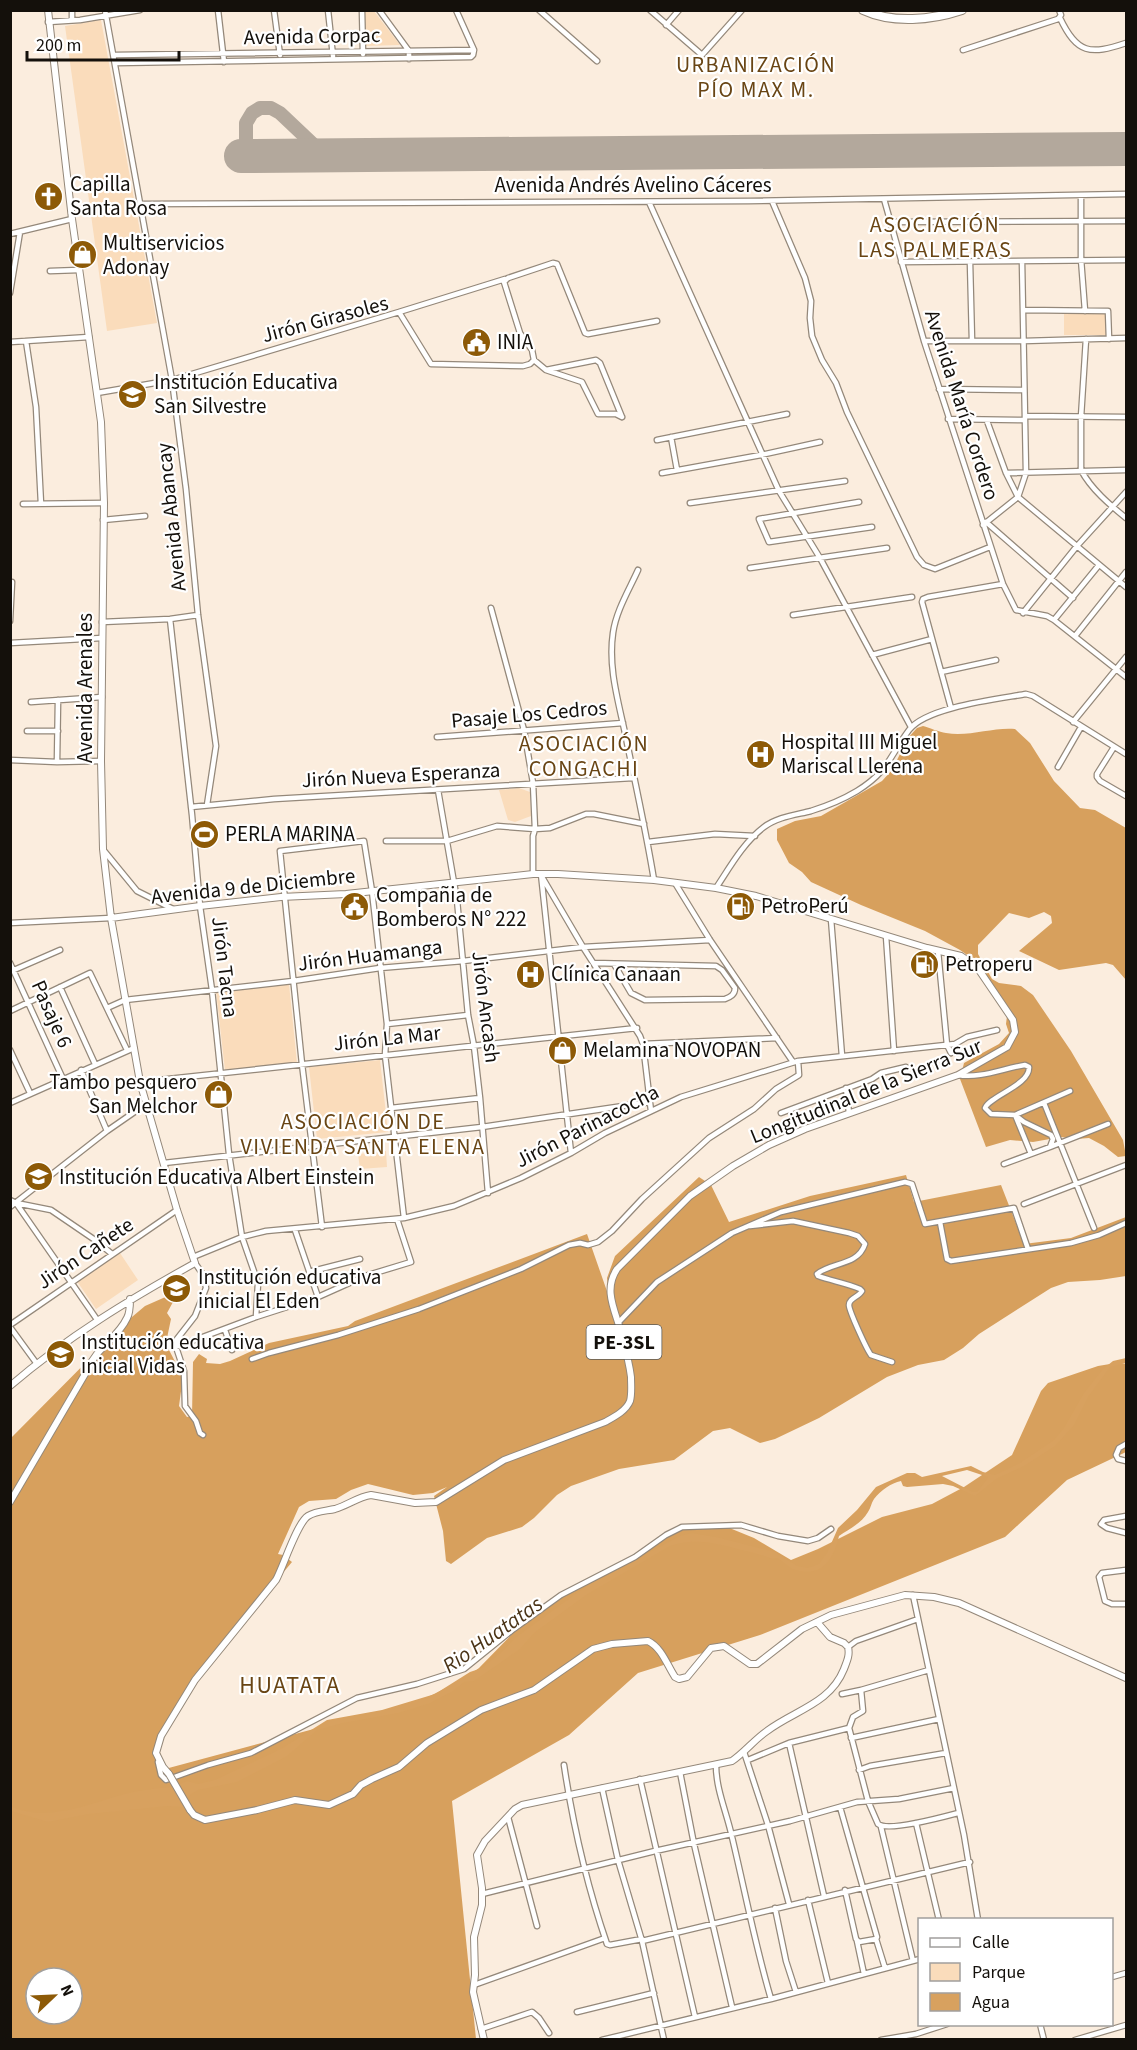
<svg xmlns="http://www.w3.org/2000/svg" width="1137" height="2050" viewBox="0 0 1137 2050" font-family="'Source Sans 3',sans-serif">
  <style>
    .green { fill: #fadcbb }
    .forest { fill: #d7a05d; fill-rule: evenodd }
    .water { fill: #d8a15f; fill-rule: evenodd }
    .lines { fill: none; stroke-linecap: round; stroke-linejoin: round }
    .taxiway { stroke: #b3a89c; stroke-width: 14 }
    .runway { stroke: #b3a89c; stroke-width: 34 }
    .minor-casing { stroke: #94887a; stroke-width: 7 }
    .major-casing { stroke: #94887a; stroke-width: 8 }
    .highway-casing { stroke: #94887a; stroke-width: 10 }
    .minor { stroke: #fff; stroke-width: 4.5 }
    .major { stroke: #fff; stroke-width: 6 }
    .highway { stroke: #fff; stroke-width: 8 }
    .major-bridge-casing { stroke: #94887a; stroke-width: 8; stroke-linecap: butt }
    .major-bridge { stroke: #fff; stroke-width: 6 }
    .labels { text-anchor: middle; stroke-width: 4.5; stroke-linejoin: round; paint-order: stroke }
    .shield { fill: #fff; stroke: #5a5854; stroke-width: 1.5 }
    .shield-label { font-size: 20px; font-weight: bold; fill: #14100b }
    .street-label { font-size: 21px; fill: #14100b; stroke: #fff }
    .poi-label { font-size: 21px; fill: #14100b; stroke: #fff; text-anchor: start }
    .neighbourhood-label { font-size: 22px; letter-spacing: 1.5px; fill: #694514; stroke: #fff }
    .water-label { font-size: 22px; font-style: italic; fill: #4b3417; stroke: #fff }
    .quarter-label { font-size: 24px; letter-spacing: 1.5px; fill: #694514; stroke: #fff }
  </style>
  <rect width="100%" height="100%" fill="#fbedde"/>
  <path class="green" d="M362 11H374L400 45 364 46Z
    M101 20 157 323 107 331 65 26Z
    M1064 313H1106V335H1064Z
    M519 788 530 792 531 816 515 822 508 820 499 790Z
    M289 984 297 1063 225 1070 216 991Z
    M380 1060 388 1132 317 1139 309 1067Z
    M386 1151 387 1167 360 1169 358 1154Z
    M116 1247 138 1280 96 1309 74 1277Z"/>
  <path class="forest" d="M923 726C930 728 939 732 946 733 969 737 993 727 1015 729L1030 743 1054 781 1080 808 1095 810 1126 828V980L1113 965 1106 963 1059 970 1019 951 1052 923 1051 916 1044 912 1029 918 1009 913 978 945V954L992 979 999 983 1021 986 1033 995 1071 1051 1123 1140 1126 1156 1118 1157 1104 1146 1089 1138 1076 1139 1061 1137 1033 1142 1010 1140 986 1147 960 1079 964 1063 999 1044 1009 1033 1006 1024 1008 1008 973 959 960 950 925 931 861 905 811 882 802 872 789 863 777 840V829L795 821 821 816 882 781 892 770 908 738 917 728Z
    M906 1175 914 1202 1001 1185 1024 1244 1071 1238 1126 1217V1276L1100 1280 1068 1282 1051 1288 979 1334 963 1348 944 1360 918 1365 887 1377 819 1418 775 1439 760 1443 730 1428 713 1431 674 1460 619 1469 571 1486 557 1495 534 1518 522 1527 487 1538 451 1564 446 1561 443 1531 434 1496 447 1487 433 1493 413 1495 368 1484 351 1490 336 1499 309 1501 299 1507 278 1554 283 1555 292 1562 209 1662 164 1731 159 1749 165 1769 422 1700 464 1679 479 1668 516 1630 543 1607 679 1529 727 1527 754 1538 791 1560 818 1549 882 1517 932 1504 964 1487 1012 1455 1041 1391 1048 1383 1098 1366 1116 1363 1126 1364V1452L1067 1480 1005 1537 760 1635 638 1673 569 1735 452 1801 476 2039 11 2040V1438L126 1322 145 1306 179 1291 167 1313 171 1319 167 1338 169 1350 181 1373 182 1384 179 1406 187 1417 192 1416 193 1362 199 1354 207 1359 206 1363 220 1364 230 1361 269 1343 348 1326 355 1321 587 1234 609 1297 607 1278 615 1256 699 1177 711 1185 729 1222 810 1196ZM36 1978H72V2014H36Z"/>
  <path class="water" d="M1126 1358V1363L1110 1367 1088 1397 1074 1425 1055 1446 1024 1466 996 1479 975 1496 953 1486 943 1484 907 1487 903 1486 901 1481C891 1483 881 1490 874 1499 871 1503 871 1508 868 1512 862 1523 849 1529 839 1536 833 1561 821 1579 793 1569 787 1566 783 1561 777 1558L772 1559C763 1555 754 1553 745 1551 718 1544 697 1537 670 1546L586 1595 534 1633 520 1649 474 1681 464 1682 453 1691 430 1703 398 1713 343 1723 317 1730 287 1756 270 1765 237 1782 198 1790 191 1794 187 1799 188 1804 182 1807 168 1806 89 1814 48 1822 11 1811 10 1806C48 1823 88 1804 125 1794 140 1790 156 1788 172 1787L176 1782 180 1784 187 1781 198 1784 215 1780 281 1749 327 1720 382 1710 435 1694 470 1672 482 1668 504 1650 515 1638 588 1585 680 1536 692 1533 716 1537 775 1552 797 1566 808 1568 819 1564 827 1553 838 1528 857 1510 876 1487 907 1473H915L922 1477 971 1466 983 1472 995 1475 1020 1463 1054 1440 1064 1428 1084 1393 1103 1369 1113 1361ZM967 1470 988 1477V1478L977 1492H973L942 1476Z"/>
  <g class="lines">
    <path class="taxiway" d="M246 156V123L252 113 260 108H271L280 113 317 148 329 155"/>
    <path class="runway" d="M241 156 1126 149"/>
    <defs>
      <path id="minor" d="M72 10V20
        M105 10 172 380 186 489 198 615 216 746 207 805
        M218 10 224 62
        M274 10 280 55
        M328 10 333 56
        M362 10 363 54
        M379 10 409 51V59
        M539 10 597 61
        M650 10 702 55 742 10
        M1060 18C1077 54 1090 55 1126 43
        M48 22 80 20 140 10
        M666 25 679 10
        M963 50 1058 19 1061 15 1059 10
        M115 55 474 50
        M116 63 471 57 473 55 474 50 456 10
        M1081 195V259L1085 311
        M884 199 924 341 1003 584 1016 610 1047 616 1054 620 1126 677
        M772 201 805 278 811 301 810 318 812 336 822 360 836 383 847 412 917 557 924 565 935 569 990 547
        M649 202 779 491 820 558 911 727
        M141 204 749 201 1126 194
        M889 222 1126 221
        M10 234 72 219
        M901 262 1126 260
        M970 262 972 341
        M50 271 79 270
        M10 293 20 232
        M1023 310 1108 311 1109 339
        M399 312 505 279
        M1086 339 1081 417V470C1091 489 1110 505 1126 518
        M26 341 36 407 41 504
        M924 341H1024L1126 338
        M10 342 89 337
        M534 360 546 370 596 360 600 363 622 417
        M546 370 582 382 598 414H616L622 417
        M939 389 1024 390
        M97 393 172 380 399 312 431 364 523 366 530 364 534 360 532 350 520 333 504 282 508 278 553 263 557 264 585 333 588 334 657 321
        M1025 416 1126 417
        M948 419 1025 420
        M987 421 1006 473 1018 497 1126 587
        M671 437 677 470
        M657 440 787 414
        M662 473 761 455 820 442
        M1006 473 1126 470
        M859 502 759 519 769 542 872 527
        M690 503 845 481
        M23 504 104 503
        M103 520 145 516
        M986 522 1073 598
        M983 525 1018 497 1026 473 1022 261
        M750 568 887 548
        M638 570C629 590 616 611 613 633 608 667 618 700 625 733 635 782 646 831 654 880
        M10 582H12L10 621
        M491 608 524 730 533 783 535 829 533 836V874
        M1023 613 1077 546 1126 492
        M793 615 912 597
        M170 619 192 815 200 906 212 990 229 1154 242 1237 258 1283 256 1317
        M1054 620 1099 565
        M102 622 170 619 198 615
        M1075 636 1126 572
        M10 643 102 638
        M872 655 932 639
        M941 672 996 660
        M31 702 102 697
        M951 708 922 602 923 599 928 597 1003 584
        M1073 722 1126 657
        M27 731H58
        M437 737 623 723
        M1114 747 1097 774V777L1100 781 1126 796
        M10 760 57 762 101 761
        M57 762 58 700
        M1058 767 1081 727
        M438 790 457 900 468 1015 474 1046 480 1098 488 1193
        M191 807 274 799 633 778
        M386 841H447L497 826 535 829 550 828 586 814H594L644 824
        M648 842 715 834 755 836
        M105 852 137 891 173 909
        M541 874 571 1153
        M542 877 583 947 640 1036 643 1044 651 1111
        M675 883 710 940 793 1062
        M716 888C730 867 743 843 764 827 777 817 795 815 811 811 827 806 842 800 857 791 889 771 889 757 909 730 926 707 998 699 1026 694L1033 696 1126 754
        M831 919 842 1056
        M10 923 111 918
        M886 936 894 1051
        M938 951 947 1045 951 1053
        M10 963 63 1079
        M594 963 716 966 722 970 735 988C735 995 730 997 725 999L645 1000 631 993 614 964
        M14 970 60 950
        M60 987 95 1064
        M107 1008 125 1000 293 981 380 968 463 961 583 947 710 940
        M10 1011 90 973 127 1050
        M387 1024 468 1015
        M643 1044 777 1038
        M10 1050 30 1093
        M81 1070 107 1131
        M958 1075C980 1079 1004 1068 1025 1065L1029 1067C1030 1085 990 1096 985 1108L991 1114 1015 1115 1024 1122 1051 1135 1053 1139 1050 1147 1004 1164
        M140 1082 637 1028
        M846 1088 849 1113
        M10 1103 134 1048
        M1044 1103 1094 1228
        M391 1108 480 1098
        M781 1113 872 1079 881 1073 906 1067
        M1050 1147 1108 1124
        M1031 1154 1015 1115 1070 1091
        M164 1163 482 1127 650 1102
        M10 1200 16 1203 98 1321
        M16 1203 51 1210 95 1240 112 1254
        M1024 1204 1126 1165
        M10 1207 107 1131 146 1104
        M940 1222 947 1259 951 1261 1071 1243 1099 1235 1126 1223
        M750 1226 793 1221 849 1233 858 1236 865 1244C858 1266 831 1262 817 1274L818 1276C832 1281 846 1283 860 1289L862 1291C859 1297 849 1298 849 1305 849 1311 867 1350 871 1355L892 1362
        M322 1227 302 1064 280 851 364 841 372 891 387 1024 385 1055 404 1218
        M193 1257 242 1237 266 1231 404 1218 454 1206 521 1178 571 1153 605 1133 681 1097 798 1061 955 1044 967 1037 997 1030
        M195 1263 204 1276 206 1288 195 1316 177 1339 176 1347 184 1371 185 1406 196 1421 200 1433 203 1435
        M309 1272 360 1259
        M318 1297 365 1276 411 1262 397 1219
        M618 1323 657 1282 732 1233 781 1212 905 1182 912 1184 925 1224 1014 1208 1028 1249
        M10 1325 177 1210
        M10 1327 37 1364
        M225 1330 232 1350
        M176 1347 256 1317 318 1297 295 1230
        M252 1359 269 1353 338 1335 419 1309 521 1269 569 1245 580 1243 588 1245 598 1242 612 1231 642 1199 709 1138 754 1109 776 1089 799 1075 798 1061
        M1126 1444 1119 1448 1116 1455 1118 1459 1126 1461
        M1126 1516 1104 1520 1101 1524 1107 1528 1126 1533
        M1126 1570 1102 1573 1099 1577 1105 1601 1112 1604H1126
        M913 1595 964 1835 978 1920
        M848 1647 856 1641 918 1619
        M861 1690 929 1670
        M842 1694 861 1690 863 1711 853 1717 849 1728 868 1801 878 1824C888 1832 943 1817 958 1813
        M851 1738 939 1719
        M789 1743 824 1896
        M744 1752 768 1825 789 1904
        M748 1760 789 1743 849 1728
        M158 1762 161 1775 166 1780 208 1765 251 1753 357 1698 417 1684 464 1669 511 1631 561 1595 635 1557 666 1535 682 1527 741 1525 778 1536 808 1541 818 1538 831 1529
        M564 1765C573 1825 587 1886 607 1944L610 1945 642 1939
        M716 1765C716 1790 727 1813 732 1837 745 1891 755 1945 771 1999
        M859 1770 870 1766 946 1753
        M680 1772 694 1844 732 2007
        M640 1779 695 2017
        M602 1788 618 1860 642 1941 664 2040
        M840 1807 877 1937 876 1939 859 1942 856 1939 845 1890
        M508 1817 537 1926
        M916 1823 939 1920
        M881 1827 913 1961
        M482 1894 655 1851 790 1821 857 1802 899 1799 954 1788
        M808 1900 828 1983
        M775 1908 786 1961 796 1992
        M876 1939 885 1968
        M642 1941 970 1862
        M857 1941 864 1974
        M1112 1977 1126 1973
        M474 1985 605 1938
        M577 2012 654 1993
        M1040 2024 1044 2040
        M481 2029 532 2012 539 2018 549 2033
        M602 2040 771 1999 920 1959
        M881 2040 916 2034 947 2024
        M1075 2040 1126 2025"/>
      <path id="major" d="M111 918 200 906 281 897 346 894 533 874H558L654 880 716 888 756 896 927 948 961 956 977 967 1013 1020 1015 1032 1007 1047 958 1075 805 1129 769 1145 733 1166 690 1196 617 1269C603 1290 615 1310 621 1332 625 1347 629 1361 631 1377 631 1385 632 1394 630 1401 626 1411 614 1417 605 1422L504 1460 436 1502 415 1503 371 1495C358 1497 348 1505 335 1509 326 1511 316 1511 308 1516 297 1523 284 1565 276 1580L195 1680 161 1736 156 1753 163 1767 169 1774
        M10 1386C67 1337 130 1299 195 1263L177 1210 140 1082 111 918 103 849 101 761 104 503 101 422 72 219 48 10
        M10 1502 88 1369C96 1348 118 1338 127 1318 130 1313 130 1305 130 1299
        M190 1810 194 1815 205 1820 257 1810 295 1800 329 1805 353 1794 361 1785 372 1779 399 1767 427 1743 481 1710 534 1690 593 1649 612 1644 648 1641C662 1648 667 1665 675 1677L679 1679 687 1677 711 1648 724 1646 750 1664H757L802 1629 831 1615 905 1595 934 1597 959 1603 1126 1678
        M484 2040 473 1992 475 1975 474 1937 482 1905V1888L477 1855 485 1841 515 1809 522 1805 732 1761C745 1752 754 1740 767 1731 795 1710 830 1704 844 1669 847 1661 850 1655 848 1647L844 1643 830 1637 817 1622"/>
      <path id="highway" d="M863 10C893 24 932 20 962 10"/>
    </defs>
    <use href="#minor" class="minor-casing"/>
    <use href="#major" class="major-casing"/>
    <use href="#highway" class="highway-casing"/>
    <use href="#minor" class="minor"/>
    <use href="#major" class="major"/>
    <use href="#highway" class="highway"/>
    <defs>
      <path id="major-bridge" d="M169 1774 190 1810"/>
    </defs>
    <use href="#major-bridge" class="major-bridge-casing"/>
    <use href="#major-bridge" class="major-bridge"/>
  </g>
  <defs>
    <symbol id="church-disc" viewBox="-11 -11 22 22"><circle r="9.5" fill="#8d5a07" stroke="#fff"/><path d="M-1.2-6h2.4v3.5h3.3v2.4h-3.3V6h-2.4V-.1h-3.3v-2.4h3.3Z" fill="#fff"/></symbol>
    <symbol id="shop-disc" viewBox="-11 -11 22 22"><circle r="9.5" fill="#8d5a07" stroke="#fff"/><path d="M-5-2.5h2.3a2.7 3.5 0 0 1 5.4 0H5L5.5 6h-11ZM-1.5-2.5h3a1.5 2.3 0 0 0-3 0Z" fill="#fff"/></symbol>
    <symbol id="civic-disc" viewBox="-11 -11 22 22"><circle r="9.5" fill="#8d5a07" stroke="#fff"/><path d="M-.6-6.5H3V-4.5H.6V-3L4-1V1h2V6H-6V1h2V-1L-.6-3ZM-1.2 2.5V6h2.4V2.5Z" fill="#fff"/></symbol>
    <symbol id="school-disc" viewBox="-11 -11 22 22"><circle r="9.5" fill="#8d5a07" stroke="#fff"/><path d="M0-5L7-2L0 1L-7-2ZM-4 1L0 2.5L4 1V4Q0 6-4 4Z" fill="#fff"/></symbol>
    <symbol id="hospital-disc" viewBox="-11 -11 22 22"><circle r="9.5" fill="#8d5a07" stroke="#fff"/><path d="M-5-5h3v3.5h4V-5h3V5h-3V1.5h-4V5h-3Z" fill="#fff"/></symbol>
    <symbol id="stadium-disc" viewBox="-11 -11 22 22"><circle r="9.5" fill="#8d5a07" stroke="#fff"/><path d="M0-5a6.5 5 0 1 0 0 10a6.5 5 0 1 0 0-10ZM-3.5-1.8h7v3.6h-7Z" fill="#fff"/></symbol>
    <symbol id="fuel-disc" viewBox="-11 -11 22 22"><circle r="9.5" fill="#8d5a07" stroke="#fff"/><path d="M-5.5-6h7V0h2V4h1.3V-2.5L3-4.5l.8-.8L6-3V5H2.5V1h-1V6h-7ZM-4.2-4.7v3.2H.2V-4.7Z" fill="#fff"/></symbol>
  </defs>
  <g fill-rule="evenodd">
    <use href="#church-disc" x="32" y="180" width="33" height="33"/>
    <use href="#shop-disc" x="66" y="238" width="33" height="33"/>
    <use href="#civic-disc" x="460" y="326" width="33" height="33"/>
    <use href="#school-disc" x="116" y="378" width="33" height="33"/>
    <use href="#hospital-disc" x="744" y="738" width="33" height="33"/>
    <use href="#stadium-disc" x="188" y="818" width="33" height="33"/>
    <use href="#fuel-disc" x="724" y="890" width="33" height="33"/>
    <use href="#civic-disc" x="338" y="890" width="33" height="33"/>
    <use href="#fuel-disc" x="908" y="948" width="33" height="33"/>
    <use href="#hospital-disc" x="514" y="958" width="33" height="33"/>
    <use href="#shop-disc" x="546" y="1034" width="33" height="33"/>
    <use href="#shop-disc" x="202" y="1078" width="33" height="33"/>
    <use href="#school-disc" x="22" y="1160" width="33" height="33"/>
    <use href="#school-disc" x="160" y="1272" width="33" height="33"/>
    <use href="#school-disc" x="44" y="1338" width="33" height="33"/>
  </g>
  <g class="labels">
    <rect class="shield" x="586.5" y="1325" width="75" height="34" rx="4.5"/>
    <g class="shield-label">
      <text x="624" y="1349">PE-3SL</text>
    </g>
    <g class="street-label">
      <text transform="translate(312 36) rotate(-1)" y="7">Avenida Corpac</text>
      <text x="633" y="192">Avenida Andrés Avelino Cáceres</text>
      <text transform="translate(325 319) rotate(-15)" y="7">Jirón Girasoles</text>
      <text transform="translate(962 405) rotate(72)" y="7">Avenida María Cordero</text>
      <text transform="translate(171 517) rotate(-96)" y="7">Avenida Abancay</text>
      <text transform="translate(85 688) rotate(-90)" y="7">Avenida Arenales</text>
      <text transform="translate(529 714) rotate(-5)" y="7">Pasaje Los Cedros</text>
      <text transform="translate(401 775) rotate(-3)" y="7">Jirón Nueva Esperanza</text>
      <text transform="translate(253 886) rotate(-6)" y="7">Avenida 9 de Diciembre</text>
      <text transform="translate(370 955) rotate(-7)" y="7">Jirón Huamanga</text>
      <text transform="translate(225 967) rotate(83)" y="7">Jirón Tacna</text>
      <text transform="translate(486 1007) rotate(83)" y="7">Jirón Ancash</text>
      <text transform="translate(52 1014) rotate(66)" y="7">Pasaje 6</text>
      <text transform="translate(387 1038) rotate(-6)" y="7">Jirón La Mar</text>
      <text transform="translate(866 1091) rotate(-22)" y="7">Longitudinal de la Sierra Sur</text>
      <text transform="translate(587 1126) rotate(-27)" y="7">Jirón Parinacocha</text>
      <text transform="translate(85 1253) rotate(-34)" y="7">Jirón Cañete</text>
    </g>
    <g class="poi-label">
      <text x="70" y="191">Capilla<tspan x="70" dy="24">Santa Rosa</tspan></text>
      <text x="103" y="250">Multiservicios<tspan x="103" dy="24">Adonay</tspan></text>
      <text x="497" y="349">INIA</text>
      <text x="154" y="389">Institución Educativa<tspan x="154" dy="24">San Silvestre</tspan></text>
      <text x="781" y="749">Hospital III Miguel<tspan x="781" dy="24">Mariscal Llerena</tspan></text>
      <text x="225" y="841">PERLA MARINA</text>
      <text x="376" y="902">Compañia de<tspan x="376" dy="24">Bomberos N° 222</tspan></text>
      <text x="761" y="913">PetroPerú</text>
      <text x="945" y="971">Petroperu</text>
      <text x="551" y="981">Clínica Canaan</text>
      <text x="583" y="1057">Melamina NOVOPAN</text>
      <text x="197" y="1089" text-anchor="end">Tambo pesquero<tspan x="197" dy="24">San Melchor</tspan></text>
      <text x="59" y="1184">Institución Educativa Albert Einstein</text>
      <text x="198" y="1284">Institución educativa<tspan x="198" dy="24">inicial El Eden</tspan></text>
      <text x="81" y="1349">Institución educativa<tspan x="81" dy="24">inicial Vidas</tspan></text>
    </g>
    <g class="neighbourhood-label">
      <text x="756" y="72">URBANIZACIÓN<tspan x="756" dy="25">PÍO MAX M.</tspan></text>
      <text x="935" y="232">ASOCIACIÓN<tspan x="935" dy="25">LAS PALMERAS</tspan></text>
      <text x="584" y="751">ASOCIACIÓN<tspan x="584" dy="25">CONGACHI</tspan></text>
      <text x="363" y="1129">ASOCIACIÓN DE<tspan x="363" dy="25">VIVIENDA SANTA ELENA</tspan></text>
    </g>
    <g class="water-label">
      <text transform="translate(492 1634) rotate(-35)" y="8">Rio Huatatas</text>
    </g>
    <g class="quarter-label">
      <text x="290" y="1693">HUATATA</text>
    </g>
  </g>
  <rect width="1137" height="2050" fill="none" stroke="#14100b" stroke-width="24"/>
  <rect x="918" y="1918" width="195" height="108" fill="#ffffff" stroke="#a19f9d" stroke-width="1.5"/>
  <rect x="930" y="1938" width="30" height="9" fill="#ffffff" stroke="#a19f9d" stroke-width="1.5"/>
  <text x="972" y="1948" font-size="18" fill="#14100b">Calle</text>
  <rect x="930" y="1963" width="30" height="18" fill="#fadcbb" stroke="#a19f9d" stroke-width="1.5"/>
  <text x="972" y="1978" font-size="18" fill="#14100b">Parque</text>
  <rect x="930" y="1993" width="30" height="18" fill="#d8a15f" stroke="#a19f9d" stroke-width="1.5"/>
  <text x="972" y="2008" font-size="18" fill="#14100b">Agua</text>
  <g transform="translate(54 1996) rotate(67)"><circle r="28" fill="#ffffff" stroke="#a19f9d" stroke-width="1.5"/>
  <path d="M0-4.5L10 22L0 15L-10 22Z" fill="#8d5a07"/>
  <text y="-9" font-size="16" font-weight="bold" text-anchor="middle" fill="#14100b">N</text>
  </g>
  <path d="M27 51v9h152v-9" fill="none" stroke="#14100b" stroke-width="3"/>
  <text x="36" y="51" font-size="18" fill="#14100b" stroke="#ffffff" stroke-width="4.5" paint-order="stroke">200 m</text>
</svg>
